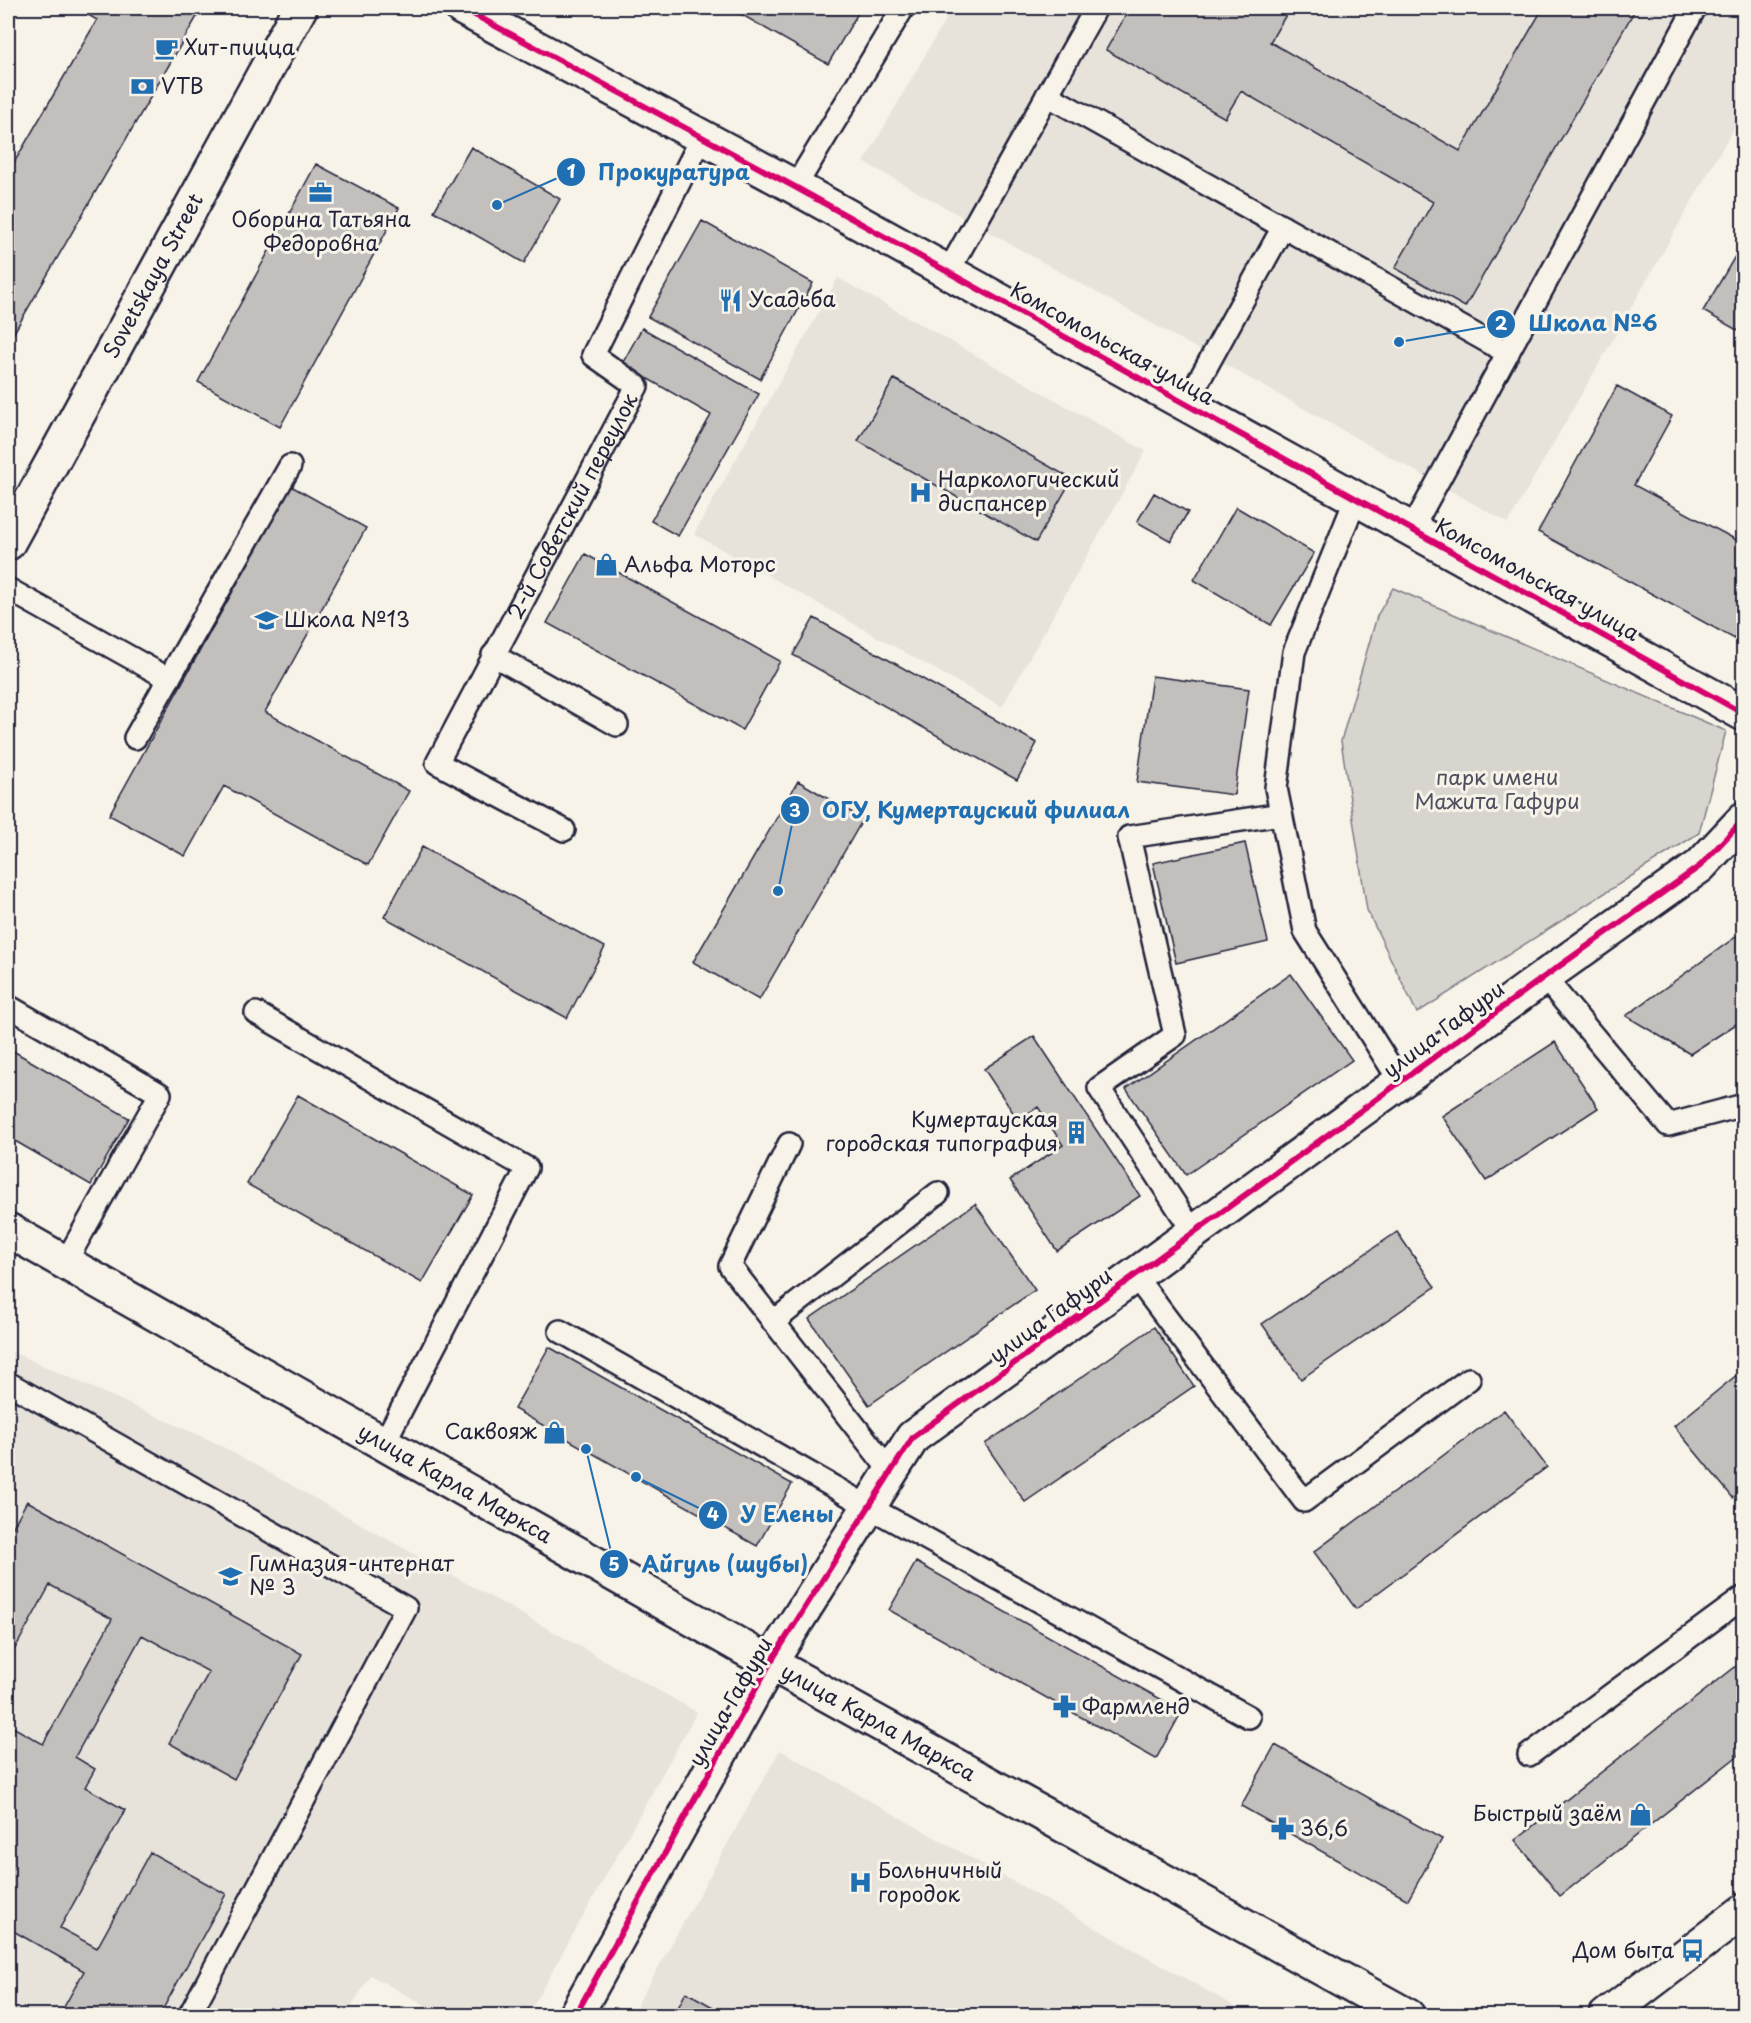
<svg xmlns="http://www.w3.org/2000/svg" width="1751" height="2023" viewBox="0 0 1751 2023" font-family="'Playpen Sans',sans-serif">
  <style>
    .built { fill: #e7e3db }
    .green { fill: #d8d5cf; stroke: #7d7c85; stroke-width: 1.5 }
    .building { fill: #c2bfbd; stroke: #22223b; stroke-width: 1.5 }
    .lines { fill: none; stroke-linecap: round; stroke-linejoin: round }
    .lane-casing { stroke: #22223b; stroke-width: 26 }
    .street-casing { stroke: #22223b; stroke-width: 38 }
    .secondary-casing { stroke: #22223b; stroke-width: 38 }
    .lane { stroke: #f7f3e8; stroke-width: 21 }
    .street { stroke: #f7f3e8; stroke-width: 33 }
    .secondary { stroke: #f7f3e8; stroke-width: 33 }
    .cycleway-casing { stroke: #f7f3e8; stroke-width: 10 }
    .cycleway { stroke: #d6006c; stroke-width: 6 }
    .labels { text-anchor: middle; stroke-width: 6; stroke-linejoin: round; paint-order: stroke }
    .poi-label { font-size: 21px; fill: #22223b; stroke: #f7f3e8; text-anchor: start }
    .street-label { font-size: 21px; fill: #22223b; stroke: #f7f3e8 }
    .park-label { font-size: 21px; fill: #504f60; stroke: #f7f3e8 }
    .leader { fill: none; stroke: #1f6fb2; stroke-width: 2 }
    .callout-dot { fill: #1f6fb2; stroke: #f7f3e8; stroke-width: 2 }
    .mark-label { font-size: 18px; text-anchor: middle; font-weight: bold; fill: #fff }
    .callout-label { font-size: 22px; text-anchor: middle; font-weight: bold; fill: #1f6fb2; stroke: #f7f3e8; stroke-width: 6; stroke-linejoin: round; paint-order: stroke }
  </style>
  <rect width="100%" height="100%" fill="#f7f3e8"/>
  <filter id="ink" filterUnits="userSpaceOnUse"><feTurbulence type="fractalNoise" baseFrequency=".0167" numOctaves="2"/><feDisplacementMap in="SourceGraphic" scale="12" xChannelSelector="R" yChannelSelector="G"/><feConvolveMatrix kernelMatrix="1 2 1 2 8 2 1 2 1" color-interpolation-filters="sRGB"/></filter>
  <g filter="url(#ink)">
    <path class="built" d="M952 8H1743V112L1508 523 864 162Z
      M838 278 1146 451 1002 707 694 534Z
      M8 1350 212 1441 697 1712 528 2015H442L370 1975 347 2015 8 2016Z
      M780 1750 1250 2015 631 2016Z"/>
    <path class="green" d="M1393 588 1726 731 1699 833 1417 1013 1367 910 1341 741 1377 616Z"/>
    <path class="building" d="M76 8H202L8 343V173L97 20Z
      M730 8H861L828 64Z
      M1130 8H1290L1270 42 1460 151 1543 8H1636L1465 307 1395 268 1433 202 1241 91 1225 118 1106 50Z
      M471 147 560 199 524 263 434 211Z
      M316 164 399 208 280 427 198 382Z
      M702 221 813 283 760 379 648 317Z
      M1744 241V334L1703 311Z
      M642 328 759 394 678 536 651 521 711 415 622 364Z
      M894 379 1072 479 1036 542 858 441Z
      M1617 386 1672 416 1634 485 1744 544V644L1538 532Z
      M291 486 366 528 265 712 409 791 368 865 224 786 185 856 109 815Z
      M1154 493 1188 512 1171 541 1137 522Z
      M1236 507 1314 553 1271 625 1194 580Z
      M585 554 780 661 742 730 547 623Z
      M814 618 1037 743 1017 780 793 655Z
      M1152 676 1249 689 1234 795 1137 782Z
      M798 781 863 819 759 1000 693 962Z
      M1245 843 1268 942 1176 963 1153 863Z
      M422 847 605 947 567 1018 384 917Z
      M1744 931V1019L1690 1054 1626 1016Z
      M1291 974 1352 1060 1186 1175 1126 1089Z
      M1034 1036 1140 1196 1057 1251 1010 1180 1063 1145 1038 1107 1018 1120 984 1069Z
      M1555 1042 1598 1108 1486 1181 1442 1116Z
      M8 1048 129 1118 91 1185 8 1137Z
      M298 1095 473 1195 422 1283 247 1184Z
      M975 1204 1035 1290 869 1405 809 1319Z
      M1397 1232 1435 1287 1301 1379 1262 1324Z
      M1154 1327 1194 1386 1025 1502 985 1444Z
      M549 1347 792 1484 757 1546 514 1409Z
      M1744 1369V1489L1733 1498 1674 1426Z
      M1504 1410 1547 1467 1356 1609 1314 1552Z
      M27 1501 302 1654 234 1779 169 1743 209 1672 142 1635 75 1757 95 1769 85 1787 125 1810 60 1928 97 1948 150 1852 226 1894 159 2016H59L84 1971 8 1928V1737L13 1727 43 1744 112 1619 50 1585 11 1656 8 1654V1536Z
      M916 1562 1182 1711 1156 1759 889 1610Z
      M1744 1660V1751L1560 1896 1515 1840Z
      M1275 1745 1442 1839 1408 1900 1241 1806Z
      M686 1992 729 2016H674Z"/>
    <g class="lines">
      <defs>
        <g id="lane">
          <path d="M1047 95 1508 353"/>
          <path d="M795 187 903 8"/>
          <path d="M948 272 1096 8"/>
          <path d="M1186 404 1283 227"/>
          <path d="M1356 498 1294 652 1276 788 1305 931 1401 1083"/>
          <path d="M1412 529 1695 8"/>
          <path d="M8 589 169 679"/>
          <path d="M493 655 617 725"/>
          <path d="M135 738 290 466"/>
          <path id="s1" d="M564 830 437 763 637 386 593 355 702 137"/>
          <path d="M1544 977 1668 1125 1744 1105"/>
          <path d="M8 1006 160 1094 65 1263"/>
          <path d="M256 1013 527 1168 384 1443"/>
          <path d="M789 1144 730 1266 891 1472"/>
          <path d="M1194 1233 1099 1088 1175 1035 1129 837 1281 814"/>
          <path d="M1135 1276 1304 1501 1469 1379"/>
          <path d="M773 1322 938 1193"/>
          <path d="M560 1331 869 1507 1249 1717"/>
          <path d="M8 1383 406 1608 189 2016"/>
          <path d="M1529 1755 1744 1597"/>
        </g>
        <path id="street" d="M462 8 795 187 1744 714"/>
        <g id="secondary">
          <path id="s2" d="M8 543 300 8"/>
          <path id="s3" d="M8 1230 770 1663 1408 2016"/>
          <path d="M575 2016 770 1663 913 1437 1544 977 1700 866 1744 819"/>
          <path d="M1606 2016 1744 1911"/>
        </g>
      </defs>
      <use href="#lane" class="lane-casing"/>
      <use href="#street" class="street-casing"/>
      <use href="#secondary" class="secondary-casing"/>
      <use href="#lane" class="lane"/>
      <use href="#street" class="street"/>
      <use href="#secondary" class="secondary"/>
      <defs>
        <path id="cycleway" d="M462 8 795 187 1744 714
          M575 2016 770 1663 913 1437 1544 977 1700 866 1744 819"/>
      </defs>
      <use href="#cycleway" class="cycleway-casing"/>
      <use href="#cycleway" class="cycleway"/>
    </g>
  </g>
  <defs>
    <symbol id="cafe-bare" viewBox="-9 -9 18 18"><path d="M-5.5-4.5H6V0H3Q3 3.5 0 3.5H-2.5Q-5.5 3.5-5.5 0ZM3-3.2v2h1.7v-2ZM-6 4.5H4V6H-6Z" fill="#1f6fb2" stroke="#f7f3e8" stroke-width="2.5" paint-order="stroke"/></symbol>
    <symbol id="bank-bare" viewBox="-9 -9 18 18"><path d="M-6-4H6V4H-6ZM0-2.3a2.3 2.3 0 1 0 0 4.6a2.3 2.3 0 1 0 0-4.6Z" fill="#1f6fb2" stroke="#f7f3e8" stroke-width="2.5" paint-order="stroke"/></symbol>
    <symbol id="office-bare" viewBox="-9 -9 18 18"><path d="M-6-3h4V-5.5h4V-3h4V5H-6ZM-1-4.5V-3h2v-1.5ZM-6 0V1H6V0Z" fill="#1f6fb2" stroke="#f7f3e8" stroke-width="2.5" paint-order="stroke"/></symbol>
    <symbol id="restaurant-bare" viewBox="-9 -9 18 18"><path d="M-5-6h1v4h1v-4h1v4h1v-4h1v5L-1.5 .5V6h-2V.5L-5-1ZM5-6V6H3V1.5H1.5Q1.5-4 5-6Z" fill="#1f6fb2" stroke="#f7f3e8" stroke-width="2.5" paint-order="stroke"/></symbol>
    <symbol id="hospital-bare" viewBox="-9 -9 18 18"><path d="M-5-5h3v3.5h4V-5h3V5h-3V1.5h-4V5h-3Z" fill="#1f6fb2" stroke="#f7f3e8" stroke-width="2.5" paint-order="stroke"/></symbol>
    <symbol id="shop-bare" viewBox="-9 -9 18 18"><path d="M-5-2.5h2.3a2.7 3.5 0 0 1 5.4 0H5L5.5 6h-11ZM-1.5-2.5h3a1.5 2.3 0 0 0-3 0Z" fill="#1f6fb2" stroke="#f7f3e8" stroke-width="2.5" paint-order="stroke"/></symbol>
    <symbol id="school-bare" viewBox="-9 -9 18 18"><path d="M0-5L7-2L0 1L-7-2ZM-4 1L0 2.5L4 1V4Q0 6-4 4Z" fill="#1f6fb2" stroke="#f7f3e8" stroke-width="2.5" paint-order="stroke"/></symbol>
    <symbol id="building-bare" viewBox="-9 -9 18 18"><path d="M-4-6H4V6H1V3H-1V6H-4ZM-2.5-4.3h1.7v1.8h-1.7ZM.8-4.3h1.7v1.8H.8ZM-2.5-1h1.7V.8h-1.7ZM.8-1h1.7V.8H.8Z" fill="#1f6fb2" stroke="#f7f3e8" stroke-width="2.5" paint-order="stroke"/></symbol>
    <symbol id="pharmacy-bare" viewBox="-9 -9 18 18"><path d="M-2-6h4v4h4v4h-4v4h-4v-4h-4v-4h4Z" fill="#1f6fb2" stroke="#f7f3e8" stroke-width="2.5" paint-order="stroke"/></symbol>
    <symbol id="bus-bare" viewBox="-9 -9 18 18"><path d="M-5-6H5V4H4V6H2V4H-2V6H-4V4H-5ZM-3.5-4V0h7V-4ZM-3.5 1.2v1.5H-2V1.2ZM2 1.2v1.5H3.5V1.2Z" fill="#1f6fb2" stroke="#f7f3e8" stroke-width="2.5" paint-order="stroke"/></symbol>
  </defs>
  <g fill-rule="evenodd">
    <use href="#cafe-bare" x="150" y="32" width="33" height="33"/>
    <use href="#bank-bare" x="126" y="70" width="33" height="33"/>
    <use href="#office-bare" x="304" y="176" width="33" height="33"/>
    <use href="#restaurant-bare" x="714" y="284" width="33" height="33"/>
    <use href="#hospital-bare" x="904" y="476" width="33" height="33"/>
    <use href="#shop-bare" x="590" y="548" width="33" height="33"/>
    <use href="#school-bare" x="250" y="604" width="33" height="33"/>
    <use href="#building-bare" x="1060" y="1116" width="33" height="33"/>
    <use href="#shop-bare" x="538" y="1416" width="33" height="33"/>
    <use href="#school-bare" x="214" y="1560" width="33" height="33"/>
    <use href="#pharmacy-bare" x="1048" y="1690" width="33" height="33"/>
    <use href="#shop-bare" x="1624" y="1798" width="33" height="33"/>
    <use href="#pharmacy-bare" x="1266" y="1812" width="33" height="33"/>
    <use href="#hospital-bare" x="844" y="1866" width="33" height="33"/>
    <use href="#bus-bare" x="1676" y="1934" width="33" height="33"/>
  </g>
  <g class="labels">
    <g class="poi-label">
      <text x="184" y="55">Хит-пицца</text>
      <text x="161" y="94">VTB</text>
      <text x="321" y="227" text-anchor="middle">Оборина Татьяна<tspan x="321" dy="24">Федоровна</tspan></text>
      <text x="749" y="307">Усадьба</text>
      <text x="938" y="487">Наркологический<tspan x="938" dy="24">диспансер</tspan></text>
      <text x="624" y="572">Альфа Моторс</text>
      <text x="284" y="627">Школа №13</text>
      <text x="1058" y="1127" text-anchor="end">Кумертауская<tspan x="1058" dy="24">городская типография</tspan></text>
      <text x="537" y="1439" text-anchor="end">Саквояж</text>
      <text x="249" y="1571">Гимназия-интернат<tspan x="249" dy="24">№ 3</tspan></text>
      <text x="1082" y="1714">Фармленд</text>
      <text x="1622" y="1821" text-anchor="end">Быстрый заём</text>
      <text x="1300" y="1836">36,6</text>
      <text x="878" y="1878">Больничный<tspan x="878" dy="24">городок</tspan></text>
      <text x="1674" y="1958" text-anchor="end">Дом быта</text>
    </g>
    <g class="street-label">
      <text dy="7" stroke="none"><textPath href="#s2" startOffset="304">Sovetskaya Street</textPath></text>
      <text transform="translate(1112 344) rotate(29)" y="7">Комсомольская улица</text>
      <text dy="7" stroke="none"><textPath href="#s1" startOffset="434">2-й Советский переулок</textPath></text>
      <text transform="translate(1537 580) rotate(29)" y="7">Комсомольская улица</text>
      <text transform="translate(1444 1030) rotate(-37)" y="7">улица Гафури</text>
      <text transform="translate(1051 1316) rotate(-36)" y="7">улица Гафури</text>
      <text dy="7" stroke="none"><textPath href="#s3" startOffset="514">улица Карла Маркса</textPath></text>
      <text transform="translate(731 1702) rotate(-60)" y="7">улица Гафури</text>
      <text dy="7" stroke="none"><textPath href="#s3" startOffset="1000">улица Карла Маркса</textPath></text>
    </g>
    <g class="park-label">
      <text x="1497" y="785">парк имени<tspan x="1497" dy="24">Мажита Гафури</tspan></text>
    </g>
  </g>
  <path class="leader" d="M497 205L571 172M1399 342L1501 324M778 891L795 810M636 1477L713 1515M586 1449L614 1564"/>
  <g class="callout-dot">
    <circle cx="497" cy="205" r="6"/>
    <circle cx="1399" cy="342" r="6"/>
    <circle cx="778" cy="891" r="6"/>
    <circle cx="636" cy="1477" r="6"/>
    <circle cx="586" cy="1449" r="6"/>
    <circle cx="571" cy="172" r="15"/>
    <circle cx="1501" cy="324" r="15"/>
    <circle cx="795" cy="810" r="15"/>
    <circle cx="713" cy="1515" r="15"/>
    <circle cx="614" cy="1564" r="15"/>
  </g>
  <g class="mark-label">
    <text x="571" y="178">1</text>
    <text x="1501" y="330">2</text>
    <text x="795" y="817">3</text>
    <text x="713" y="1521">4</text>
    <text x="614" y="1571">5</text>
  </g>
  <g class="callout-label">
    <text x="674" y="180">Прокуратура</text>
    <text x="1593" y="331">Школа №6</text>
    <text x="976" y="818">ОГУ, Кумертауский филиал</text>
    <text x="787" y="1522">У Елены</text>
    <text x="725" y="1572">Айгуль (шубы)</text>
  </g>
  <rect width="1751" height="2023" fill="none" stroke="#f7f3e8" stroke-width="30"/>
  <rect x="15" y="15" width="1721" height="1993" fill="none" stroke="#22223b" stroke-width="2" filter="url(#ink)"/>
</svg>
